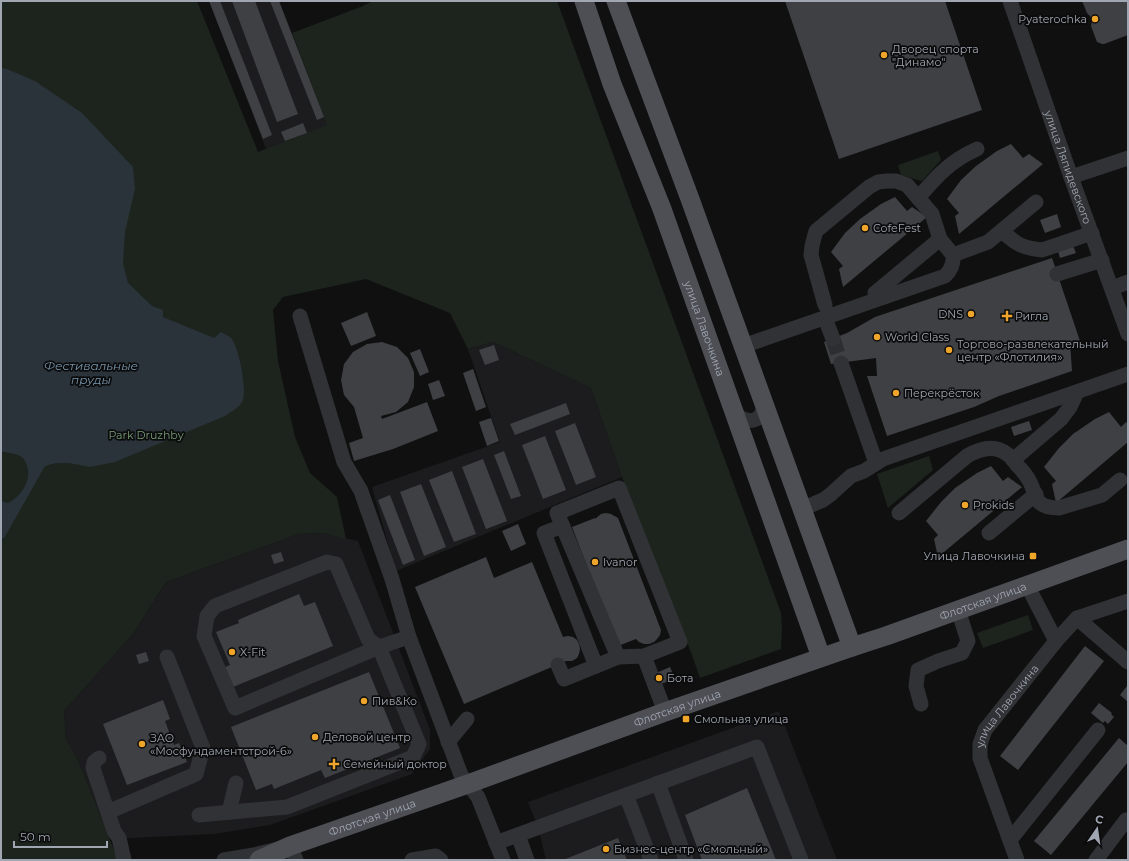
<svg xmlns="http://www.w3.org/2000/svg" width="1129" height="861" viewBox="0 0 1129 861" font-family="Montserrat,sans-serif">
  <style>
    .built { fill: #1c1c1e }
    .green { fill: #1c241d }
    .water { fill: #2a3339 }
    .building { fill: #3f4044 }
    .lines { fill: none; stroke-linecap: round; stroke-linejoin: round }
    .minor-tunnel { stroke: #2d2e31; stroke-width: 15; stroke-dasharray: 15 8; stroke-linecap: butt }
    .minor { stroke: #313236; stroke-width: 15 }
    .major { stroke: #4d4f55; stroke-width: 19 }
    .poi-dot { fill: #efa52a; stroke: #0b0b0c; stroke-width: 1.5 }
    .labels { text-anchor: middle; stroke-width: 3.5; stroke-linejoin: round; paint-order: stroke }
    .poi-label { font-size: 11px; fill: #a1a7b2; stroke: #0b0b0c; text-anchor: start }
    .street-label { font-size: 11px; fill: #a1a7b2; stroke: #0b0b0c }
    .park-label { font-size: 11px; fill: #789d79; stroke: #0b0b0c }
    .water-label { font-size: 12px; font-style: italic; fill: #7796ad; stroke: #0b0b0c }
  </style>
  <rect width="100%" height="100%" fill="#101011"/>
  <path class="built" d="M209 1H279L328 125 266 149Z
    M493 342 591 388 622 477 396 571 372 487 500 442 468 349Z
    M323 533 358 541 430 730V749L412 774 270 825 214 834 109 839 78 760 66 739 64 711 133 634 166 582 299 534Z
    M779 711 837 860H546L538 827 528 802Z"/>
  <path class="green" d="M1 1H197L258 152 327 125 292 33 363 6 373 1H557L781 613 782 629 781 649 700 678 692 655 622 477 591 388 493 342 468 349 450 313 366 279 283 297 273 310 278 361 295 437 310 473 337 497 346 539 323 533 299 534 166 582 133 634 64 711 66 739 78 760 118 860H1Z
    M938 151 941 160 923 180 921 181 901 175 898 165Z
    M929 456 933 470 888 508 877 474Z
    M1028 615 1033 630 983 648 977 633Z"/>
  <path class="water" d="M1 68 7 69 35 81 82 113 133 167 135 189 125 232 123 263 128 283 152 306 163 310V317L214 338 221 332C224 334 229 336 231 338 239 347 248 393 242 402 239 408 230 412 225 416L115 462 90 467 69 463H56L45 466 11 526 4 538H1V501L8 503C22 496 33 479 26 463 25 461 24 459 23 458 17 453 7 453 1 451Z"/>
  <path class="building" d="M209 1H220L272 135 263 139Z
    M232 1H255L298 114 277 122Z
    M270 1H279L324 117 317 120Z
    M785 1H945L982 110 839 159Z
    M1082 1H1128V35L1104 44H1102L1097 42 1091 26 1092 21 1090 16 1087 13Z
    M303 123 307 133 285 141 281 132Z
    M1011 144 1023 158 1029 154 1043 164 959 234 955 216 959 213 947 199 961 180 976 166 997 151Z
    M895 197 907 211 912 207 927 217 843 287 839 269 843 266 831 252 845 233 860 219 881 204Z
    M1057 214 1061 227 1045 233 1040 220Z
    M1073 246 1076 253 1060 258 1058 251Z
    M1052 258 1080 341 1070 342 1072 371 999 396 974 407 887 436 867 376H877L876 358 831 364 824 342 847 333 875 317Z
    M367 312 376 336 351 346 341 323Z
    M382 342 397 347 408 358 414 372V387L408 402 396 412 381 416 382 419 427 402 438 431 393 449 354 461 349 443 363 438 354 407 344 395 341 380 344 364 353 352 367 344Z
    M494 345 499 360 485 365 479 350Z
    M420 349 429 372 420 376 410 353Z
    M473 369 486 407 476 411 463 373Z
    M439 380 445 396 433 400 428 384Z
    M566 403 570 414 515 435 510 424Z
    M1109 412 1121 427 1126 422 1128 424V442L1056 503 1052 484 1056 481 1044 467 1059 448 1073 434 1095 419Z
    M491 418 499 441 487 446 479 422Z
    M1029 421 1032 430 1014 436 1011 427Z
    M575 423 596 477 576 485 555 431Z
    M545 436 566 490 543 499 522 445Z
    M504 451 521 496 511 499 494 455Z
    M483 459 507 521 486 529 462 467Z
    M991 466 1003 481 1008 477 1022 487 938 557 934 539 938 535 926 521 941 502 955 488 977 473Z
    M452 471 476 534 454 542 429 480Z
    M421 484 446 547 424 556 400 492Z
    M390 495 415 560 403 565 378 500Z
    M606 513 611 514 618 518 661 630 660 635 657 639 654 642 649 644H644L639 642 636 639 618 646 572 527 595 518V519L601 514Z
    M518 524 526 544 511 551 502 531Z
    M281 552 284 561 274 564 271 555Z
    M486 557 494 578 532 562 563 637 568 636 573 637 577 640 579 644 580 649 579 654 577 658 572 661H566L464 704 415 587Z
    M299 594 304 606 315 602 333 646 233 687 225 667 230 665 216 632 239 623 238 620Z
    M1085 646 1104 661 1018 770 1000 756Z
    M146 652 149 661 139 664 136 655Z
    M670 667 675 679 658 685 654 674Z
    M369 672 400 748 325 778 321 770 274 789 272 784 256 790 231 727Z
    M1127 686 1128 687V702L1120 695Z
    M163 700 170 719 165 721 174 745 179 743 187 762 127 785 103 724Z
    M1099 703 1112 713 1111 714 1114 717 1108 724 1105 721 1103 723 1091 713Z
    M1119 738 1128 746V762L1051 855 1034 841Z
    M747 788 776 860H702L685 815Z
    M618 838 627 860H563Z"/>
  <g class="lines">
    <path class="minor-tunnel" d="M833 339 841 363"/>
    <g class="minor">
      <path id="s1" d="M1010 1 1071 177 1128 334"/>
      <path d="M1071 177 1128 158"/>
      <path d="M918 198C937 176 950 161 977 149"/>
      <path d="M1002 231C1016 244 1022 248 1042 250L1092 233"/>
      <path d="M953 255 988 242 1036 202"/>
      <path d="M1057 274 1102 260"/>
      <path d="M1112 288 1128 282"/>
      <path d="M875 293 940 239"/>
      <path d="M300 316 344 462 361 491 363 497 392 579 409 637 461 775 478 797 503 860"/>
      <path d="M825 318 833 339"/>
      <path d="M743 346 945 276C951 270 954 264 953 255L940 239 932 214 907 185 896 181H887L878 182 869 187 816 231 814 238 812 246 811 255 825 305"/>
      <path d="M841 363 876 463"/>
      <path d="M734 413C748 425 764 423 764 402"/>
      <path d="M1013 460 1061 419 1070 407 1077 392"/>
      <path d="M802 509 823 500 830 495 851 476 864 471 883 459 1128 374"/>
      <path d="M899 513 967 456C979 449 994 444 1007 454 1011 456 1014 461 1017 465 1022 470 1027 476 1030 482 1033 488 1035 497 1039 502 1044 507 1053 508 1059 508L1102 495 1120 480"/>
      <path d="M563 526 544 533 596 666"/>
      <path d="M989 533 1036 494"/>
      <path d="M1077 618 1128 662"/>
      <path d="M1056 641 1077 618 1128 601"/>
      <path d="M644 656 618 657 557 513 619 488 680 642 644 656 665 712"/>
      <path d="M558 665 564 679 618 657"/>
      <path d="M921 704 916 686 918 670 938 661 962 653 968 641 958 610"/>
      <path d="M448 742 467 719"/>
      <path d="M99 758 94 762 93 768 114 831 119 838 124 860"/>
      <path d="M658 783 686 860"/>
      <path d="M626 795 651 860"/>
      <path d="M108 812 196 774 203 748 167 657"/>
      <path d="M229 812 236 783"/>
      <path d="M199 815 287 807 413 757 419 744 379 647 368 639 336 564 327 562 215 606 207 616 204 636 235 708 379 647 409 637"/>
      <path d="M518 835 527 860"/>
      <path d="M1010 840 1098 730"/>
      <path d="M496 843 757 747 801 860"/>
      <path d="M224 860 254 855 290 846 296 860"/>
      <path d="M412 860 436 856 441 860"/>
      <path id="s2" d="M1017 860 980 758V744L985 730 1056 641 1027 585"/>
      <path d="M1096 860 1126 820"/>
    </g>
    <g class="major">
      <path id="s3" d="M584 1 612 84 662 209 821 657"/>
      <path d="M616 1 690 199 852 647"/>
      <path id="s4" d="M259 860 290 846 468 784 665 712 852 647 886 636 1128 549"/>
    </g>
  </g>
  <g class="poi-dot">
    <circle cx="1095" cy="19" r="4"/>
    <circle cx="884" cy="55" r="4"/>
    <circle cx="865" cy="228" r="4"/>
    <circle cx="971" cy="314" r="4"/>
    <path d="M1005 310h4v4h4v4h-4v4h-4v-4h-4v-4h4z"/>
    <circle cx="877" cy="337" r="4"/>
    <circle cx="949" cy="350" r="4"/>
    <circle cx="896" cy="393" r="4"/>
    <circle cx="965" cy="505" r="4"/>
    <rect x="1029" y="552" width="8" height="8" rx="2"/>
    <circle cx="595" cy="562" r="4"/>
    <circle cx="232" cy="652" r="4"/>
    <circle cx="659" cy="678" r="4"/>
    <circle cx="364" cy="701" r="4"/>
    <rect x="682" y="715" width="8" height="8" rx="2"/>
    <circle cx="315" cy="737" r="4"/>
    <circle cx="142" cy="744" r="4"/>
    <path d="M332 758h4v4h4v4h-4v4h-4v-4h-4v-4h4z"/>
    <circle cx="606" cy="849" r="4"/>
  </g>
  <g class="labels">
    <g class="poi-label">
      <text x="1087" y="23" text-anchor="end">Pyaterochka</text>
      <text x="892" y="53">Дворец спорта<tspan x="892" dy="13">"Динамо"</tspan></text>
      <text x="873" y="232">CofeFest</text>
      <text x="963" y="318" text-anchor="end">DNS</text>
      <text x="1015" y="320">Ригла</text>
      <text x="885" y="341">World Class</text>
      <text x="957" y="348">Торгово-развлекательный<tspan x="957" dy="13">центр «Флотилия»</tspan></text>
      <text x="904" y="397">Перекрёсток</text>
      <text x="973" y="509">Prokids</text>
      <text x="1025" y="560" text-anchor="end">Улица Лавочкина</text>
      <text x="603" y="566">Ivanor</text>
      <text x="240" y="656">X-Fit</text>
      <text x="667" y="682">Бота</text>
      <text x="372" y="705">Пив&amp;Ко</text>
      <text x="694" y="723">Смольная улица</text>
      <text x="323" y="741">Деловой центр</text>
      <text x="150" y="742">ЗАО<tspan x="150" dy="13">«Мосфундаментстрой-6»</tspan></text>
      <text x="343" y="768">Семейный доктор</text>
      <text x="614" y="853">Бизнес-центр «Смольный»</text>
    </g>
    <g class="street-label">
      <text dy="4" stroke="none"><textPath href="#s1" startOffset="176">улица Ляпидевского</textPath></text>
      <text dy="4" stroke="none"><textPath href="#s3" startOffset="349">улица Лавочкина</textPath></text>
      <text dy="4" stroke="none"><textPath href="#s4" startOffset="769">Флотская улица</textPath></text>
      <text dy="4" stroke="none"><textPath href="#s4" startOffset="445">Флотская улица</textPath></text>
      <text dy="4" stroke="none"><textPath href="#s2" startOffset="169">улица Лавочкина</textPath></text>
      <text dy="4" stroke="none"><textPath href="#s4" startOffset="121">Флотская улица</textPath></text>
    </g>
    <g class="park-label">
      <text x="146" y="439">Park Druzhby</text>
    </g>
    <g class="water-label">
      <text x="91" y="370">Фестивальные<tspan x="91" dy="14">пруды</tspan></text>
    </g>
  </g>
  <rect width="1129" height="861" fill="none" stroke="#a1a7b2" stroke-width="4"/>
  <g transform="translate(1097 829) rotate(13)" stroke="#0b0b0c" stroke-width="3" paint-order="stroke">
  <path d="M0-3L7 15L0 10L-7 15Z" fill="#a1a7b2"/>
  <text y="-6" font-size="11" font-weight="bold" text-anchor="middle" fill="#a1a7b2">С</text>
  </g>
  <path d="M14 841v6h93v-6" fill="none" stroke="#a1a7b2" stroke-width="2"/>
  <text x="20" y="841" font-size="12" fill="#a1a7b2" stroke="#0b0b0c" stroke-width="3" paint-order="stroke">50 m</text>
</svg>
